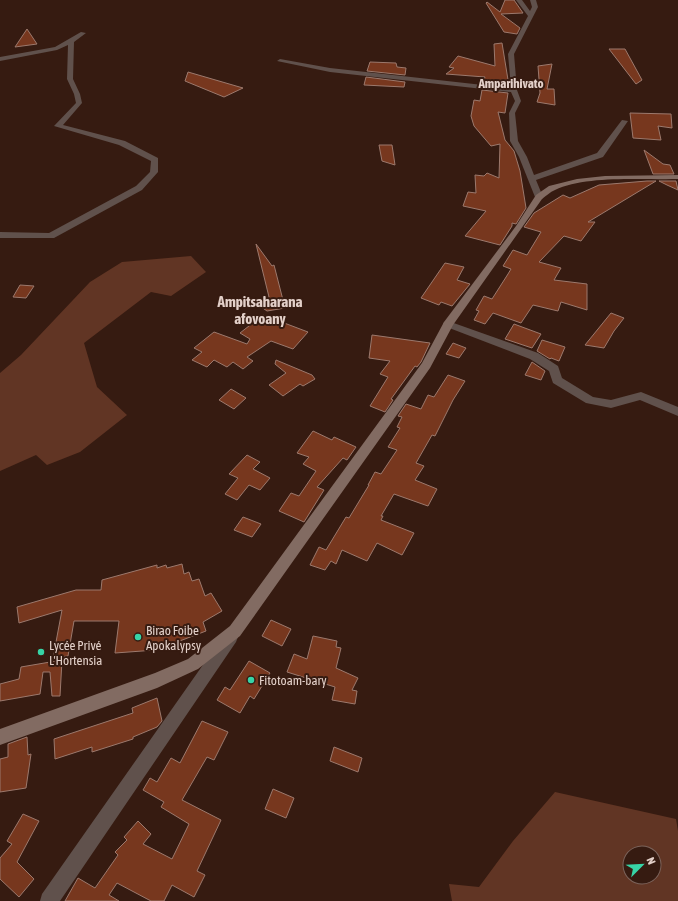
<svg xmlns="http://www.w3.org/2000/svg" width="678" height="901" viewBox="0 0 678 901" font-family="'Asap Condensed',sans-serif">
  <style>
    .green { fill: #613524; fill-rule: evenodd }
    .building { fill: #77371e; stroke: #9c796d }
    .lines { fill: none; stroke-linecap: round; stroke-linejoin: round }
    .street { fill: #60514c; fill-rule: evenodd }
    .secondary { fill: #826b62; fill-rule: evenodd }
    .poi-dot { fill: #37d4a6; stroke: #361b11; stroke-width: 1.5 }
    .labels { text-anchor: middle; stroke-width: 4; stroke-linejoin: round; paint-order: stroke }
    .far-district-label { font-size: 13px; font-weight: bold; fill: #e3d0c9; stroke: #361b11 }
    .near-poi-label { font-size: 13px; fill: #e3d0c9; stroke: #361b11; text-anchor: start }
    .district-label { font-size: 15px; font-weight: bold; fill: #e3d0c9; stroke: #361b11 }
  </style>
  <rect width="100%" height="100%" fill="#361b11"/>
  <path class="green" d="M191 256 206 272 171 296 151 292 84 343 97 387 127 415 80 452 47 465 36 455 0 471V373L21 355 90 282 122 262Z
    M555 792 676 819 678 831V901H452L449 884 479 887 513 841ZM630 853H654V877H630Z"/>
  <path class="building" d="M505 0H514L523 13 501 14 520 28 517 34 504 32 486 3 487 2 500 12Z
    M27 29 37 44 15 47Z
    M502 43 509 86 483 83 485 77 446 74 454 68 449 67 458 56 495 66 494 44Z
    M609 49H625L642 80 636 84Z
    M370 62 396 63 397 67 406 68 405 75 367 71Z
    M552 64 547 89H554L555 105 537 102 540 93 538 66Z
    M188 72 243 88 224 97 185 81Z
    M366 77 405 82 404 87 364 85Z
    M482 90 508 93 505 113 498 112 505 140 514 151 520 171 526 208 516 224 512 223V226L500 245 465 236 486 211 463 206 468 192 476 193 475 175 484 176 487 173 499 178 500 144 491 146 474 126 471 116 474 100 480 101Z
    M630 113 671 114 672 128 658 126 661 140 633 138Z
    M379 145H392L395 165 382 161Z
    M644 150 663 164 670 165 674 174H653Z
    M647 181H656L588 222H595L581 241 564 236 539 262 561 268 554 280 587 284V310L561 302 558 311 533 305 521 323 493 313 485 324 474 320 479 311 476 310 484 296 492 299 508 274 511 269 503 266 513 250 527 255 541 232 524 227 534 213 563 195 570 198 599 185Z
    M659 181H676L678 190 667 185Z
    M256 244 272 266 274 265 285 308 267 311 257 304 269 297Z
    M445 263 464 267 457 280 470 284 452 306 441 302 439 305 421 298Z
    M20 285 34 286 26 298 13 297Z
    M611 313 624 318 614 331 604 348 585 345Z
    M263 315 308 332 293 349 271 341 247 357 253 361 243 369 233 362 227 367 214 360 207 367 192 360 202 352 194 348 214 332 247 344 250 339 240 333Z
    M514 324 541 334 532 348 505 339Z
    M372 335 430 343 421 362 417 367 415 366 391 399 393 400 385 412 370 406 388 377 380 374 390 361 369 358Z
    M542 340 565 347 559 361 551 358 550 359 537 351Z
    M453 343 466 348 459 358 446 354Z
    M276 360 312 375 315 379 303 386 300 384 283 396 269 385 286 373 275 364Z
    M532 362 545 371 541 380 525 375Z
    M448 375 465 381 453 400 435 436 432 435 416 463 424 466 415 480 437 489 428 506 394 494 381 516H383L381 520 414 533 402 555 377 543 367 561 342 550 336 564 331 561 325 570 310 565 319 547 326 550 346 517 349 518 369 485H368L375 472 381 474 397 450 388 447 400 428 397 427 402 417 398 416 406 404 421 409 428 395 434 397Z
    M231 389 246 398 234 409 219 400Z
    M313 431 332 440 334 437 356 447 347 460 343 458 317 487 324 490 304 522 279 511 291 493 299 496 316 471 303 464 309 457 297 453Z
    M247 455 260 462 253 469 270 478 260 490 249 485 237 500 225 494 238 478 229 474Z
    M243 517 261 524 252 537 234 530Z
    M182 564 184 574 189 572 192 581 199 579 205 596 211 593 222 611 203 622 206 631 156 650 115 653 119 621H74L68 656 53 658 62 610 19 623 17 607 76 590H101L102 580 157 565V568L166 565 167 568Z
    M271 620 291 629 282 646 262 636Z
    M313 636 337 641 336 647 341 648 336 668 358 678 352 690 357 691 355 704 332 700 335 687 287 672 294 654 307 659Z
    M62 660 60 696H52L50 672H43L40 694 0 701V684L19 679 21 667Z
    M249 661 270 673 254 699 250 696 240 713 217 700 225 687 230 690Z
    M157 698 162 721 157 727 133 737V739L92 752V747L55 759 54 739 133 713 132 708Z
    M202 721 228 732 214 760 207 757 182 800 221 820 197 871 205 875 194 897 172 885 164 901H151L117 883 109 895 119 901H65L78 878 95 888 118 855 115 852 127 840 124 837 138 821 151 834 143 844 172 859 189 824 161 807 164 802 143 790 150 778 157 782 171 758 180 763Z
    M27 737 28 755 31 754 26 788 0 792V759L8 757V744Z
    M334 747 362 758 358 772 330 761Z
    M273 789 294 798 286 818 265 809Z
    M23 814 39 821 17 862 34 879 19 897 0 879V858L12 844 7 841Z"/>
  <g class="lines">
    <path class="street" d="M516 0H522L530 11 532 7 530 0H536L538 7 514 54 517 90 521 101 515 113 518 141 527 157 534 175 597 153 622 120 628 121 603 157 536 180 543 197 542 199H539L535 197 519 157 510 141 509 113 515 101 511 92 330 72 277 61 280 59 330 68 511 88 508 54 528 16Z
      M81 32 86 33 74 42 73 79 80 94 82 103 63 125 125 141 158 158V172L142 190 54 238H0V232L49 233 136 186 150 172 151 161 119 145 54 126 76 103 74 94 67 79 68 45 57 50 0 61V57L55 47Z
      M448 321 538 353 558 366 562 378 593 397 611 400 641 392 678 407V416L640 400 611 408 586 403 553 383 549 371 530 359 444 326 443 324 444 322Z
      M231 630 236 632 238 637 236 642 60 901H40L42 894 226 632Z"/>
    <path class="secondary" d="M678 175V179C644 180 585 175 555 190 550 192 546 196 542 199L453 325 430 368 240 636 198 669 157 688 0 745V729L155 673 188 659 230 626 422 363 444 322 516 226 536 195 549 186 577 179 605 176Z"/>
  </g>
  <g class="poi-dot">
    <circle cx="138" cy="637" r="4"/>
    <circle cx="41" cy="652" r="4"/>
    <circle cx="251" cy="680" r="4"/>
  </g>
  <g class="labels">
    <g class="far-district-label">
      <text x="511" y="88">Amparihivato</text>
    </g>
    <g class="near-poi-label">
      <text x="146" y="635">Birao Foibe<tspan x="146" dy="15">Apokalypsy</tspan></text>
      <text x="49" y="650">Lycée Privé<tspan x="49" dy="15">L'Hortensia</tspan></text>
      <text x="259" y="685">Fitotoam-bary</text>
    </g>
    <g class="district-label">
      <text x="260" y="307">Ampitsaharana<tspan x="260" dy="17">afovoany</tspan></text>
    </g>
  </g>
  <g transform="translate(642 865) rotate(66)"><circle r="19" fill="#361b11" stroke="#7b635b"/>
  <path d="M0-3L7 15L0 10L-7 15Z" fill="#37d4a6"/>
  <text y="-6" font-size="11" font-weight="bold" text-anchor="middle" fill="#e3d0c9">N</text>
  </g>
</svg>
